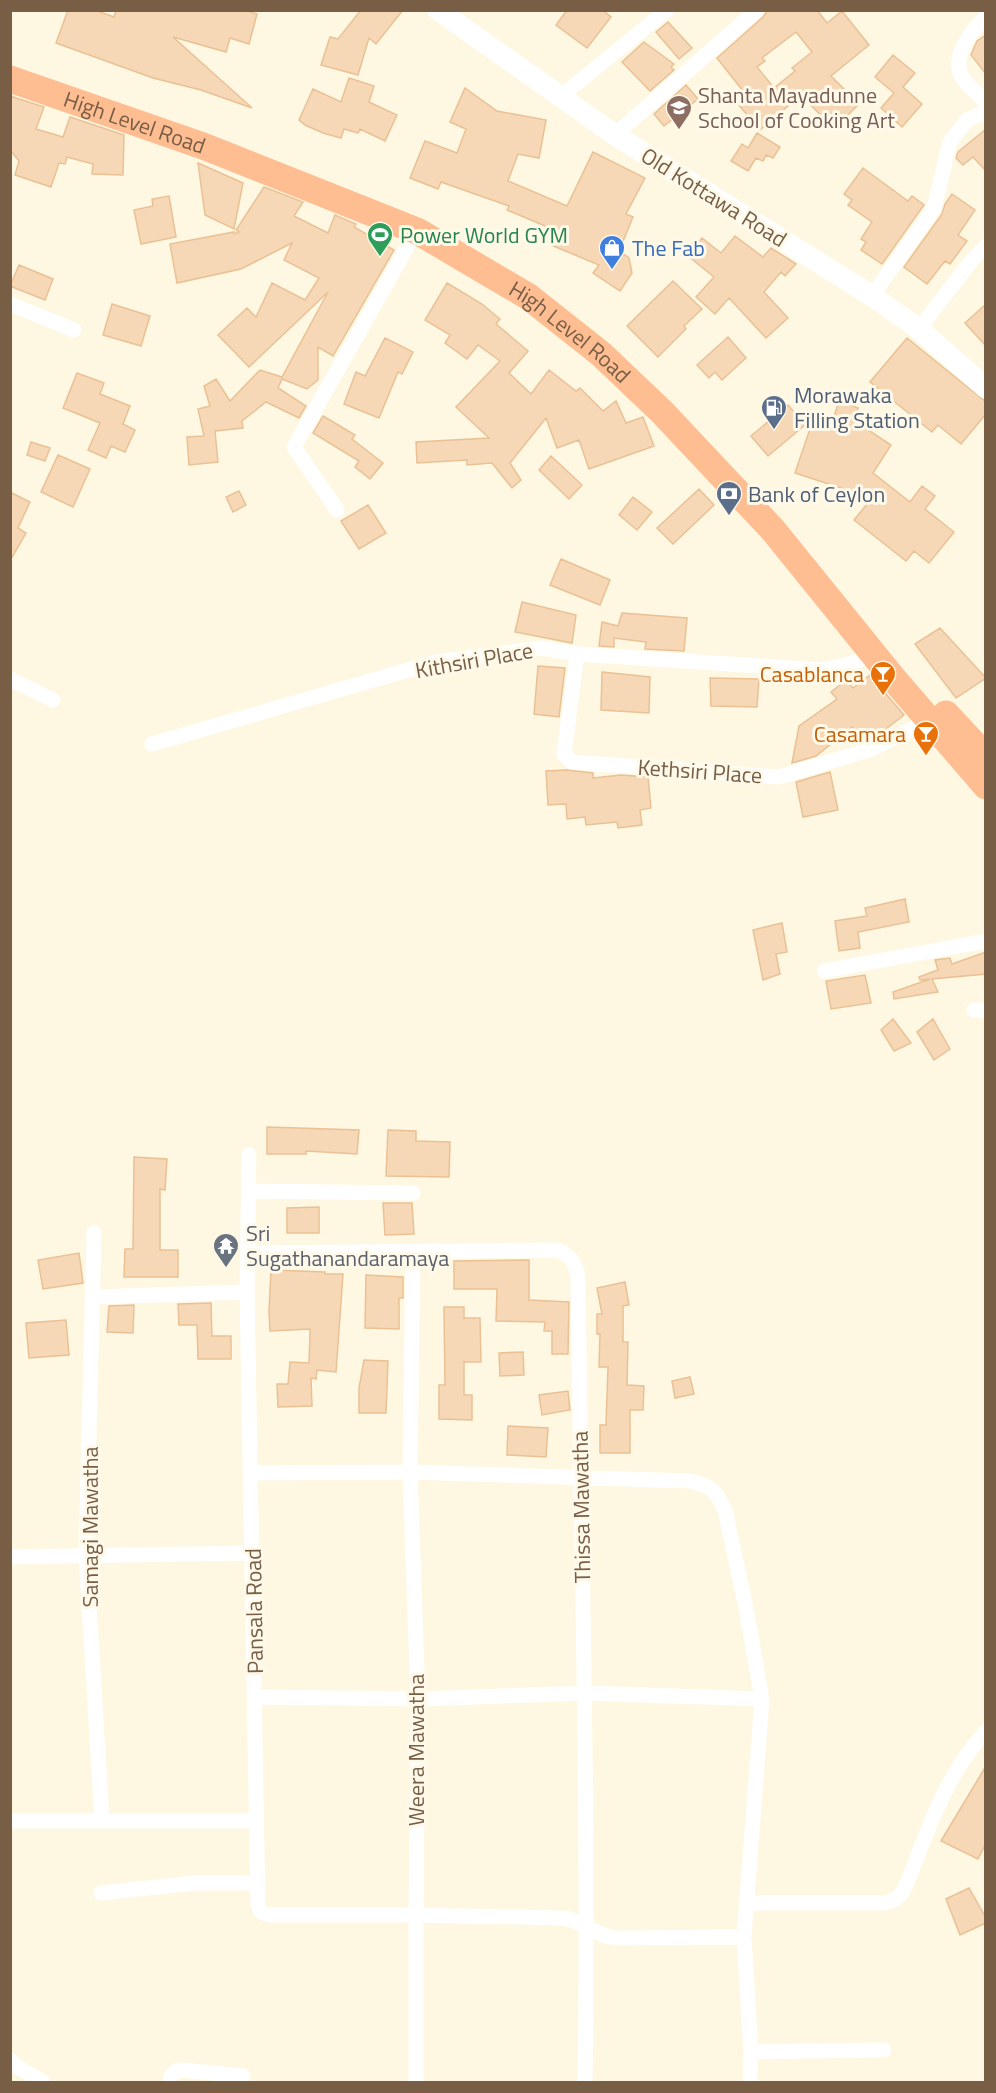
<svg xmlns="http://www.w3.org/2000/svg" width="996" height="2093" viewBox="0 0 996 2093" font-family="'Titillium Web',sans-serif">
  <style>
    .building { fill: #f6d8b6; stroke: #eac195; stroke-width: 1.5; fill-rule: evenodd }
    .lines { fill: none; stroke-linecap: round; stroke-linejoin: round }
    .street { stroke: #fff; stroke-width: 15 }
    .secondary { stroke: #fff; stroke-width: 21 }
    .highway { stroke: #ffbd92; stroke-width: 27 }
    .labels { text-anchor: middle; stroke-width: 6; stroke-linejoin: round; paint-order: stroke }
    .education-label { font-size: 22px; fill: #785e54; stroke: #fff9e9; text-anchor: start }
    .street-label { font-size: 22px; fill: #785e45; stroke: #fff9e9 }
    .leisure-label { font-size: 22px; fill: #27864d; stroke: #fff9e9; text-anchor: start }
    .shop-label { font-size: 22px; fill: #366cbe; stroke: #fff9e9; text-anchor: start }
    .service-label { font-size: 22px; fill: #4e5e75; stroke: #fff9e9; text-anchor: start }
    .food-label { font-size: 22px; fill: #c56008; stroke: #fff9e9; text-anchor: end }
    .worship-label { font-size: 22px; fill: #5b616d; stroke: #fff9e9; text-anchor: start }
  </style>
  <rect width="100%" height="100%" fill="#fef7e1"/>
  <path class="building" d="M68 10H95L114 17 116 10H244L257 14 249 44 230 38 226 52 173 37 252 108 201 90 153 78 56 43Z
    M361 10H403L376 44 369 38 358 75 321 65 330 37 338 39Z
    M567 10H602L611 17 587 48 556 25Z
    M768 10H817L827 23 842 11 869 45 831 76 859 104 834 129 801 95 760 130 738 104 747 96 717 58 763 17ZM796 32 812 52 792 68 795 71 774 88 757 67 765 61 762 58Z
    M668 22 692 48 679 59 656 32Z
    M986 35V74L971 55 977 41Z
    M644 42 674 64 671 67 674 70 650 91 622 62Z
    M893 55 915 73 903 87 922 104 902 127 881 108 894 93 875 77Z
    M349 78 374 86 369 102 397 115 385 141 360 129 358 133 344 129 341 138 323 133 305 125 299 120 313 89 341 102Z
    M686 85 698 99 664 126 654 114Z
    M465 88 497 111 546 120 539 158 518 154 508 181 567 206 593 152 645 178 626 214 633 217 619 251 629 258 632 273 620 291 593 273 599 265 551 245 557 231 507 210 509 206 441 182 438 189 410 178 425 141 457 153 466 129 450 122Z
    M10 96 44 107 36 129 63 137 70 117 124 135 123 175 92 174 93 164 67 157 65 164 59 163 51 187 15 175 19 161 10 150Z
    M986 129V171L973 157 963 165 956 158 958 152Z
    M757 133 780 147 773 158 766 155 763 161 756 158 748 171 731 161 742 144 748 148Z
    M198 163 243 183 234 229 205 215Z
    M863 168 908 201 912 196 924 205 882 264 861 250 866 242 861 239 872 222 848 205 852 200 844 194Z
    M264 187 303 202 294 216 328 233 335 215 356 224 354 227 394 250 333 356 318 347V380L307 389 282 379 278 388 306 406 299 418 266 402 242 421 243 428 215 431 218 462 189 465 187 437 204 436 198 409 210 406 204 386 216 379 230 401 260 370 282 377 328 292 249 367 218 335 247 308 256 317 272 283 305 300 319 278 284 260 292 243 241 269 177 283 170 244 234 232V234L239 232 236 230Z
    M952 194 975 210 958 235 967 241 950 264 945 261 927 284 904 267 942 214 945 204Z
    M169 196 176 237 141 244 134 210 153 206 152 199Z
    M735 236 763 257 771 248 796 264 785 276 781 272 764 292 788 318 766 338 729 298 715 314 696 297 714 277 688 256 702 238 721 253Z
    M19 265 53 279 45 300 10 286Z
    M673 281 702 309 684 326 686 329 658 357 627 326Z
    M447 283 482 304 500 319 496 324 528 351 509 373 531 394 549 370 576 391 580 388 603 411 616 401 626 423 643 417 654 446 589 469 579 440 557 448 546 418 510 463 521 480 512 488 492 463 467 465V460L417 463 416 442 489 438 456 407 500 361 478 345 467 359 445 343 450 335 425 320Z
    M112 304 150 316 141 346 103 335Z
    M986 304V346L965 323Z
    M728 337 746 358 722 380 715 372 709 378 697 365Z
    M385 338 413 352 402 374 398 372 379 418 344 404 356 372 365 376Z
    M907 338 986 402V414L961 444 938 425 932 432 870 382Z
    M77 373 104 383 100 394 130 406 123 424 135 430 125 452 111 446 106 458 88 450 100 423 63 408Z
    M839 401 858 408 856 416 865 419 862 426 891 445 873 473 910 502 922 486 935 496 925 509 954 532 929 563 914 551 906 561 854 520 872 498 795 473 815 414 833 419Z
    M788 405 805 425 768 456 751 436Z
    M323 416 355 435 352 439 383 463 370 479 355 467 359 461 313 433Z
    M31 442 50 448 45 461 27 455Z
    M58 455 90 469 73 507 41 492Z
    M551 456 582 485 569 499 539 470Z
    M699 489 714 505 673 544 657 528Z
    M239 491 246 505 233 512 226 497Z
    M10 492 30 502 18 528 26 533 10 561Z
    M633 497 652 512 637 530 619 515Z
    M368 505 386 533 359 549 341 521Z
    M561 559 610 580 600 605 550 585Z
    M522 602 576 615 572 643 515 632Z
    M622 613 687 618 684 651 645 649 646 642 614 638V647L599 646 602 622 618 626Z
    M940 628 986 678 956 698 915 644Z
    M538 666 565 668 559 717 534 714Z
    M602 672 650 677 649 713 601 710Z
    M870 675 904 715 878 735 864 741 852 727 816 756 792 763 799 726 837 699 831 692 846 680 853 688Z
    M710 678 759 679 757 707 711 706Z
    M567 770 593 773V778L621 775 648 777 651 808 640 810 642 825 618 828 617 822 586 825 585 817 567 819 566 804 548 805 546 771Z
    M830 772 838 810 803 817 796 782Z
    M905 899 909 922 858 932 860 948 839 951 835 921 867 916 865 908Z
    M782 923 787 952 776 954 780 974 763 980 753 930Z
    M986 952V974L932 979 938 992 894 999 893 992 930 979 920 980 919 977 938 970 935 960 950 958 952 964Z
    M865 975 871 1003 831 1009 826 981Z
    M893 1019 911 1043 894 1051 881 1030Z
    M933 1019 950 1049 934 1060 917 1032Z
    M267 1127 359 1130 357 1154 306 1151V1154H267Z
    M388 1130 416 1131V1141L450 1142 449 1177 386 1176Z
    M134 1157 167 1159 165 1190 160 1189V1250H178V1277H124L125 1249H133Z
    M383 1203H412L414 1234 385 1235Z
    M319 1207V1233H287V1208Z
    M79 1253 83 1283 43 1289 38 1260Z
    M529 1260V1300L569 1302 568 1354H552V1331H544L545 1322 496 1321 497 1289H454V1261Z
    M271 1270 325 1272V1274H343L336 1372 317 1370 316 1379 311 1378 312 1406 278 1407 277 1384H288L290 1362 309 1363 310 1334V1329L270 1331 269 1311Z
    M366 1275 403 1277V1298H399V1329L365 1328Z
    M625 1282 629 1305 623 1306V1342H628L627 1385 644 1386 643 1410H630V1453H600V1425H606L608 1367H599L600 1334H597V1314H602L597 1288Z
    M211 1303 212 1336H231V1359H198L197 1325H179L178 1304Z
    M134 1305 133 1333 107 1332 109 1306Z
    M444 1307H464V1318H480L481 1362H464V1395H472V1420L439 1419V1385H445Z
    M66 1320 69 1355 29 1358 26 1323Z
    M523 1352 524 1375 500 1376 499 1353Z
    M364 1360 388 1361 386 1413H359V1388Z
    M690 1377 694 1394 675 1398 672 1381Z
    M568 1391 570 1410 542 1415 539 1395Z
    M508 1426 548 1428 546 1457 507 1455Z
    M986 1766V1843L978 1859 941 1841Z
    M969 1888 986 1918V1923L960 1935 946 1899Z"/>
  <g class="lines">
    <path class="street" d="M986 17C971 30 951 57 962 77 968 86 978 94 986 102
      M560 97 667 10
      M615 135 757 10
      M872 296 934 208 950 142 967 120 986 111
      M10 304 74 330
      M919 329 972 260 986 246
      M337 510 294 447 419 226
      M577 654 564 754 572 762 779 777 872 749 928 721
      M10 679 53 700
      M152 744 436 662 542 648 577 654 822 670 849 664 874 655
      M824 971 986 941
      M974 1010H986
      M249 1155 247 1292 258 1906 261 1912 269 1915H416V2082
      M249 1191 413 1193
      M94 1233 86 1555 102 1820
      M413 1252 410 1472 418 1699 416 1915 564 1918C583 1921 596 1936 616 1938L744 1937
      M248 1253 558 1250C570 1256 575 1262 578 1275 581 1544 589 1813 585 2082
      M93 1297 247 1292
      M252 1473 410 1472 690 1481C712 1486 715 1490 725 1510L746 1608 762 1699 744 1937 751 2052 750 2082
      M10 1557 252 1553
      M256 1697 418 1699 586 1693 762 1699
      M10 1821H257
      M101 1893 195 1883H257
      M746 1903H885C898 1900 902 1895 907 1883 928 1830 946 1774 986 1731
      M751 2052 884 2050
      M10 2060 16 2066 43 2082
      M170 2082 171 2076 176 2071 182 2070 243 2076"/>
    <path class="secondary" d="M438 10 615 135 872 296 919 329 986 388"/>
    <g class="highway">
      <path id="s1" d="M10 79 203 146 417 231 529 297 601 354 662 412 773 530 892 677 986 786"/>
      <path d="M946 714 986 757"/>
    </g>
  </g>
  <defs>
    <symbol id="school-pin" viewBox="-11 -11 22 30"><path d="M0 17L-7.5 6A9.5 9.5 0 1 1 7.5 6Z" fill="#8d6e63" stroke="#fff9e9"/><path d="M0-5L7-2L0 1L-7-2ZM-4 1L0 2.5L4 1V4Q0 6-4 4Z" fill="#fff"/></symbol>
    <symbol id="stadium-pin" viewBox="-11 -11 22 30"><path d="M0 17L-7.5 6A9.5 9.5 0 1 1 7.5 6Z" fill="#2e9e5b" stroke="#fff9e9"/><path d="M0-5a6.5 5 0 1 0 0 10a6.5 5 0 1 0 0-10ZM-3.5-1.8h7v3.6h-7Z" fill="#fff"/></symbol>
    <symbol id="shop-pin" viewBox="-11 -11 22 30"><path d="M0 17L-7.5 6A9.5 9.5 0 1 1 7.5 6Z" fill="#3f7fe0" stroke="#fff9e9"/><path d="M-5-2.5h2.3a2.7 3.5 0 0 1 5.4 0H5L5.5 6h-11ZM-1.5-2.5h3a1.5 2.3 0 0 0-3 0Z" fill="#fff"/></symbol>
    <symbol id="fuel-pin" viewBox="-11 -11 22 30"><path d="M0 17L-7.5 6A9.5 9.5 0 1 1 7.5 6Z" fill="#5c6f8a" stroke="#fff9e9"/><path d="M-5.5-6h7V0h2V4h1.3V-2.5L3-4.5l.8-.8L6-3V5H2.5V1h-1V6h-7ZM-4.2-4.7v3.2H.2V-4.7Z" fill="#fff"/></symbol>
    <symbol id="bank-pin" viewBox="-11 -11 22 30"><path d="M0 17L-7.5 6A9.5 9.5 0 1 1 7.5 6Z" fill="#5c6f8a" stroke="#fff9e9"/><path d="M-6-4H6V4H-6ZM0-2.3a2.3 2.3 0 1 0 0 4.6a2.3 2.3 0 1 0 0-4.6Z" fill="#fff"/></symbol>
    <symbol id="bar-pin" viewBox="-11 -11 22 30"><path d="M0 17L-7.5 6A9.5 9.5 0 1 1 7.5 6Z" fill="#e8710a" stroke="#fff9e9"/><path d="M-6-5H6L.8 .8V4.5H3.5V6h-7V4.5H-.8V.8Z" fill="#fff"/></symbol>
    <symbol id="temple-pin" viewBox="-11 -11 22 30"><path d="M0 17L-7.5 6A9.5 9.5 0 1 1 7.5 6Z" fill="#6b7280" stroke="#fff9e9"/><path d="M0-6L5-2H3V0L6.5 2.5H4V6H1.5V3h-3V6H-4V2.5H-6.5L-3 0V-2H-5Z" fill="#fff"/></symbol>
  </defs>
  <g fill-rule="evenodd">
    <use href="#school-pin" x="664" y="93" width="30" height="40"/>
    <use href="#stadium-pin" x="365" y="220" width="30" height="40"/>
    <use href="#shop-pin" x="597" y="233" width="30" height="40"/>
    <use href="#fuel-pin" x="759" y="393" width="30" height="40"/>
    <use href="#bank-pin" x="714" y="479" width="30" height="40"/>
    <use href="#bar-pin" x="868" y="659" width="30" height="40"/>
    <use href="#bar-pin" x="911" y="719" width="30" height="40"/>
    <use href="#temple-pin" x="211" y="1231" width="30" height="40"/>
  </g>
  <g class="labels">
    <g class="education-label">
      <text x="698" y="103">Shanta Mayadunne<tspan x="698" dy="25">School of Cooking Art</tspan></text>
    </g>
    <g class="street-label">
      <text dy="8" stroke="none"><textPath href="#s1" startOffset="132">High Level Road</textPath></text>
      <text transform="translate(714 197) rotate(32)" y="8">Old Kottawa Road</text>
      <text dy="8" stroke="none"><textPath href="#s1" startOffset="618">High Level Road</textPath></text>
      <text transform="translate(474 660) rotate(-10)" y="8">Kithsiri Place</text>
      <text transform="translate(700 771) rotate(4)" y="8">Kethsiri Place</text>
      <text transform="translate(581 1507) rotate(-91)" y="8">Thissa Mawatha</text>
      <text transform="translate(90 1527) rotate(-90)" y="8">Samagi Mawatha</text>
      <text transform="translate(254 1611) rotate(-91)" y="8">Pansala Road</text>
      <text transform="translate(416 1750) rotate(-90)" y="8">Weera Mawatha</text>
    </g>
    <g class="leisure-label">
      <text x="400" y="243">Power World GYM</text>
    </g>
    <g class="shop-label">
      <text x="632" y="256">The Fab</text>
    </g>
    <g class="service-label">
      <text x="794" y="403">Morawaka<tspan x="794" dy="25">Filling Station</tspan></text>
      <text x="748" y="502">Bank of Ceylon</text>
    </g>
    <g class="food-label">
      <text x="864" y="682">Casablanca</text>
      <text x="906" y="742">Casamara</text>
    </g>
    <g class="worship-label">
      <text x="246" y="1241">Sri<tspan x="246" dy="25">Sugathanandaramaya</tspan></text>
    </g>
  </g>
  <rect width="996" height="2093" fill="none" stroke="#785e45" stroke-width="24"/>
</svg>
